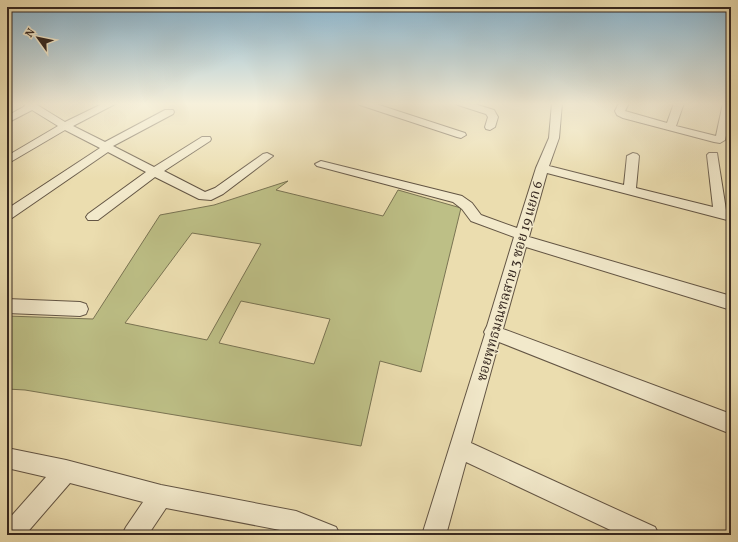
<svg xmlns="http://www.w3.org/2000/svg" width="738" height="542" viewBox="0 0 738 542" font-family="Vollkorn,'Noto Serif Thai',serif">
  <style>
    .green { fill: #bdbf86; stroke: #7a7453; fill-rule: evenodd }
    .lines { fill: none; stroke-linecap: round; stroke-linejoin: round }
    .minor-casing { stroke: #635544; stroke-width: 2 }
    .minor { fill: #f2e9cb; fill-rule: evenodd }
    .labels { text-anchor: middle; stroke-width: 3; stroke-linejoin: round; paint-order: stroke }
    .street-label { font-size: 14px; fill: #362820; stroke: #f2e9cb }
  </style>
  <rect width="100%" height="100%" fill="#ebddaf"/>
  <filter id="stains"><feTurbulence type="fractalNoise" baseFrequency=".005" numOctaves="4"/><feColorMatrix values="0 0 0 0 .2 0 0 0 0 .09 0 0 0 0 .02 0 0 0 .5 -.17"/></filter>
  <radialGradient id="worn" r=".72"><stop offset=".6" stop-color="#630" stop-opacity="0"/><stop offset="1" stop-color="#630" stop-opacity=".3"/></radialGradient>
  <path class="green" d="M288 181 276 190 383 216 398 190 461 208 421 372 380 361 361 446 25 390 7 389V316L93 319 160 215 214 205ZM192 233 261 244 207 340 125 323ZM241 301 330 319 314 364 219 343Z"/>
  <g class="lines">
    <defs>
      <path id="minor" d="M22 103H34L65 122 104 103H117L73 126 105 142 165 110H173L174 112 173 114 113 146 154 167 202 137H210L211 139 210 141 164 171 205 192 215 188 263 154 267 153 273 156 223 194 211 200 199 199 155 177 98 220H88L86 217 88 214 146 172 108 152 12 218 7 219V209L100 148 65 130 7 164V156L58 126 32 110 7 123V116L25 106Z
        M358 103H373L465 133 466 135 461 138 457 137 360 105Z
        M456 103H471L494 110 498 117 495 127 490 130 486 129 485 127 488 117 486 114 458 105Z
        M552 103H562L559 138 549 166 624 185 627 156 633 153 637 154 639 156 636 188 713 207 707 155 709 153H717L726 210 731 211V221L547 173 529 237 731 296V310L526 247 503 329 731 414V434L499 342 471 443 655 527 659 535H621L466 462 446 535H422L485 334 484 332 487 326 514 237 471 221 462 209 453 202 317 166 315 164 321 161 462 196 472 203 481 215 517 228 536 168 549 138Z
        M619 103H629L625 111 667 123 674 103H684L676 126 716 136 723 103H731V113L725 140 720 143 714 142 623 118 617 115 615 111Z
        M7 299 80 302 86 304 88 309 86 314 80 316 7 313Z
        M7 448 66 460 161 485 296 511 336 527 340 535H278L280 530 166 508 148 535H122L126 527 143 502 70 483 25 535H7V521L46 477 7 468Z"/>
    </defs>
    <use href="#minor" class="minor-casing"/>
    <use href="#minor" class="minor"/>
  </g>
  <linearGradient id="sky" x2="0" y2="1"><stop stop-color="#88b6d2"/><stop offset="0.58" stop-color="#f6f0db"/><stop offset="1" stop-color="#f6f0db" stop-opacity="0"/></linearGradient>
  <rect width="738" height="179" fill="url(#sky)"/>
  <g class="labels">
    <g class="street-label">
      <text transform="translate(509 281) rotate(-74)" y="5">ซอยพุทธมณฑลสาย 3 ซอย 19 แยก 6</text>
    </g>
  </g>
  <rect width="738" height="542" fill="none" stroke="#ebddaf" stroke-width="24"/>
  <rect x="8" y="8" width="722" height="526" fill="none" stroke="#362820" stroke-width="2"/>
  <rect x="12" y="12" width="714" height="518" fill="none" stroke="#362820"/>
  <g transform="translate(38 38) rotate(303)" stroke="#f2e9cb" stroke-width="3" paint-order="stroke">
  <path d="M0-3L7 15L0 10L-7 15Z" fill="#362820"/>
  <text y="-6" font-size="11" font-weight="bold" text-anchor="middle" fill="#362820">N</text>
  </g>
  <rect width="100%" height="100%" filter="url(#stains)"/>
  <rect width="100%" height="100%" fill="url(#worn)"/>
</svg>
